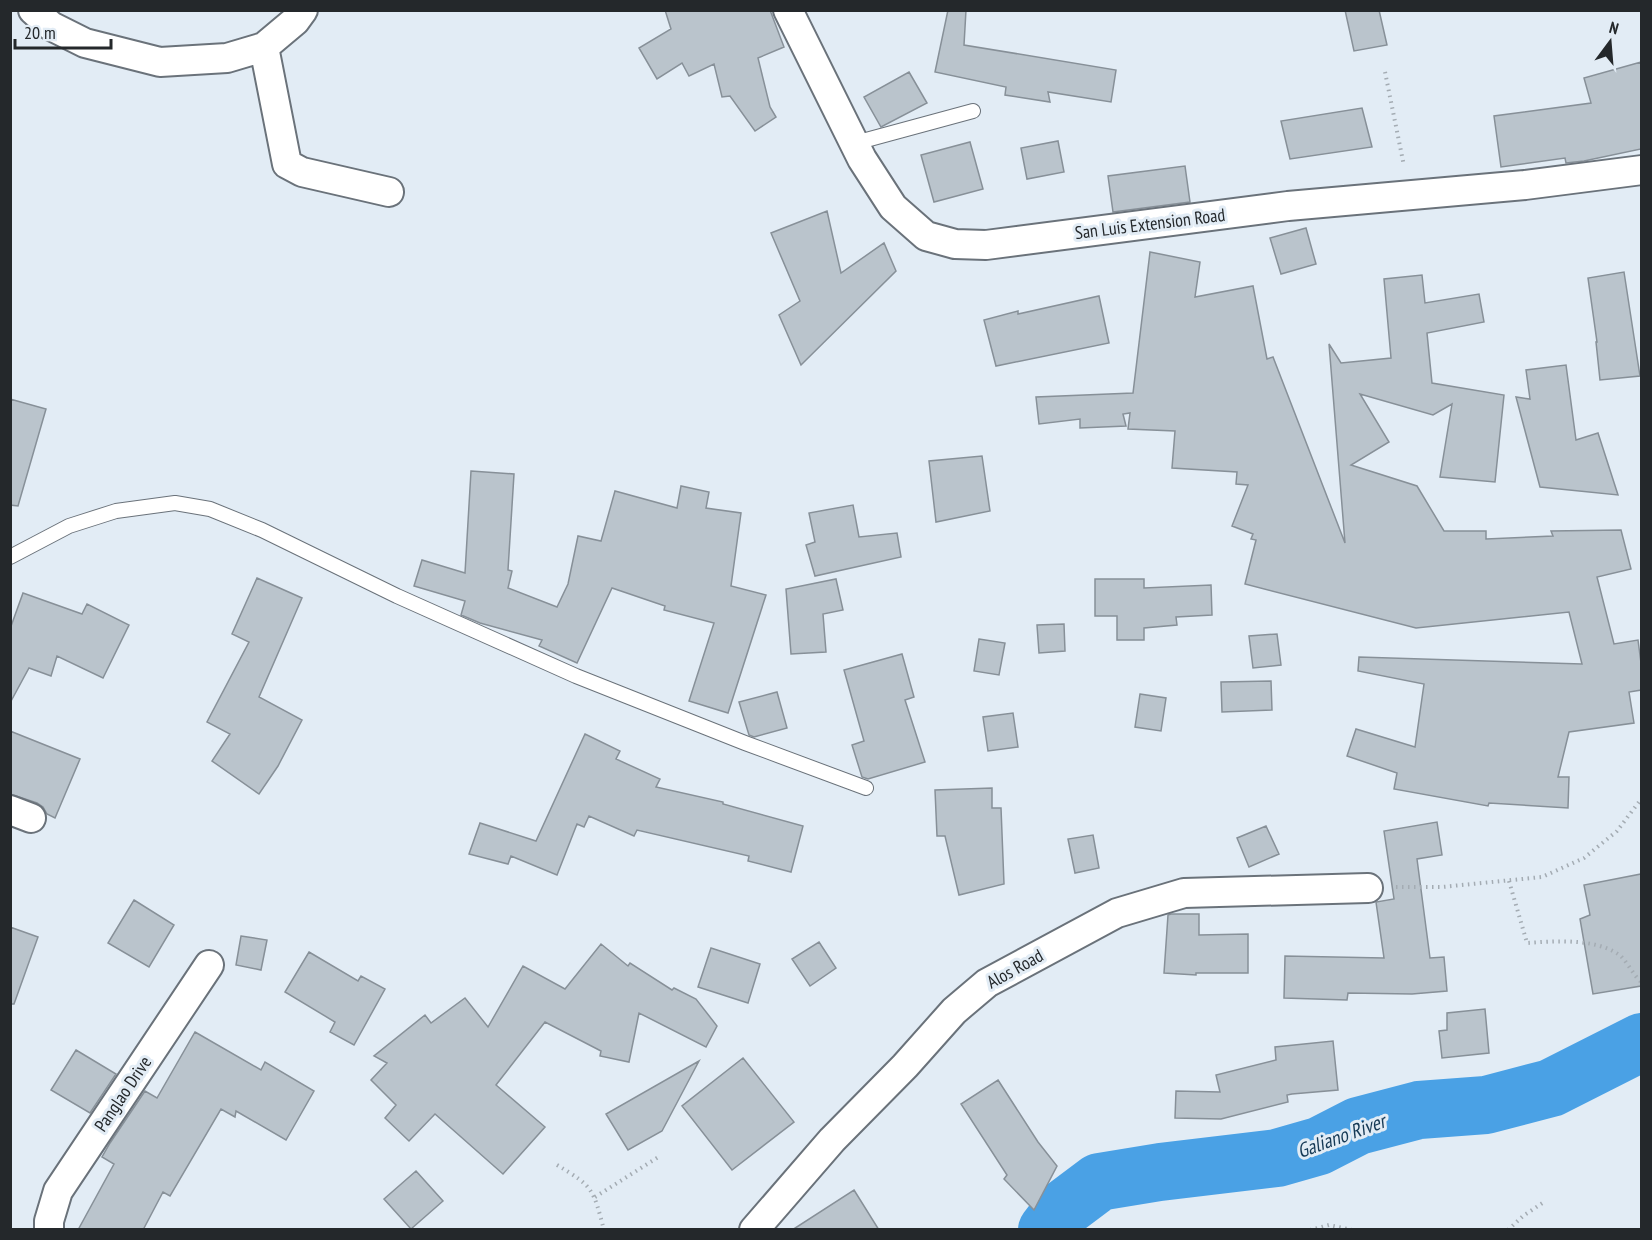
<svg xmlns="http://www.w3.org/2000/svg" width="1652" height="1240" viewBox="0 0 1652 1240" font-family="'PT Sans Narrow',sans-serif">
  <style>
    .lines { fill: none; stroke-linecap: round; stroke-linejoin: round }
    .river { stroke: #4aa1e5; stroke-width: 58 }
    .building { fill: #bac4cc; stroke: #879098; stroke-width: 1.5 }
    .service-casing { stroke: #6a727a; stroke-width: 16 }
    .minor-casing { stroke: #6a727a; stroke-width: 32 }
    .path { stroke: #a4acb3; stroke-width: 4; stroke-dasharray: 1.5 4.5; stroke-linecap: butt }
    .service { stroke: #fff; stroke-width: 14 }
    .minor { stroke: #fff; stroke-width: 28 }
    .labels { text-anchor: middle; stroke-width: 6; stroke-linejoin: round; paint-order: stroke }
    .street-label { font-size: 18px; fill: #24282b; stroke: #e2ecf5 }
    .water-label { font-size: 20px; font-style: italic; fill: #153955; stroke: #e2ecf5 }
  </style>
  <rect width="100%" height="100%" fill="#e2ecf5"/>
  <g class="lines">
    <path class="river" d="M1047 1230 1063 1209 1099 1182 1160 1172 1277 1158 1319 1146 1358 1126 1419 1110 1486 1105 1551 1088 1642 1042"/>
  </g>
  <path class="building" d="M665 10H770L784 47 758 58 770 107 776 117 755 131 730 96 722 97 714 64 689 76 682 63 657 79 639 48 671 29Z
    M948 10H966L964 45 1116 70 1111 102 1048 92 1050 102 1005 95 1006 87 935 72Z
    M1345 10H1379L1387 45 1354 51Z
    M1641 62V149L1584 161 1566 163 1565 158 1501 167 1494 116 1591 103 1584 78Z
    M909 72 927 103 881 127 864 97Z
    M1362 108 1372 147 1290 159 1281 121Z
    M1058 141 1064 172 1027 179 1021 148Z
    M970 142 983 189 934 202 921 155Z
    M1185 166 1190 202 1113 212 1108 176Z
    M827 211 841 273 884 243 896 271 801 365 779 315 800 301 771 233Z
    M1306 228 1316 264 1281 274 1270 238Z
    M1150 252 1200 262 1195 297 1253 286 1267 359 1273 357 1345 543 1329 344 1341 363 1391 358 1384 279 1422 275 1425 303 1479 294 1484 322 1427 333 1432 383 1504 395 1495 482 1440 477 1452 404 1433 415 1360 394 1389 442 1351 465 1417 486 1444 531H1486V539L1553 536 1551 531 1621 530 1631 569 1597 577 1614 644 1638 640 1641 663V690L1629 692 1634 723 1569 732 1558 777H1569L1568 808 1489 803 1488 806 1394 789 1397 773 1347 756 1356 729 1415 747 1424 684 1358 671 1359 657 1582 664 1569 612 1416 628 1245 584 1256 540 1251 539 1253 534 1232 526 1248 485 1236 484 1237 472 1172 468 1175 431 1128 429 1130 413 1123 414 1126 426 1080 428V419L1039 424 1036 397 1133 393Z
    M1624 272 1640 376 1600 380 1596 342H1597L1588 278Z
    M1099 296 1109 343 996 366 984 320 1018 311V314Z
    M1566 365 1576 440 1598 433 1618 495 1540 487 1516 397 1530 399 1526 370Z
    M10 399 46 409 18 506 10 505Z
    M982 456 990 511 936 522 929 461Z
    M471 471 514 474 508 570 512 571 508 588 557 607 568 584 578 536 601 541 615 491 677 508 681 486 709 492 706 508 741 513 731 586 766 595 728 713 689 701 714 623 664 610 665 606 612 588 577 663 539 646 542 640 480 623 461 615 465 601 414 586 422 560 465 573Z
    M853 505 859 537 897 533 901 557 815 576 806 545 815 542 809 513Z
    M257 578 302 598 259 697 302 720 278 766 259 794 212 761 230 734 207 722 249 642 232 634Z
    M836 579 843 610 823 614 826 652 791 654 786 589Z
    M1095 579H1144V588L1211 585 1212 615 1176 617 1177 625 1144 628V640H1117V616H1095Z
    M23 593 82 614 87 604 129 625 103 678 57 656 51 676 29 668 10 703V629Z
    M1064 624 1065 651 1039 653 1037 625Z
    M1277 634 1281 665 1253 668 1249 636Z
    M979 639 1005 643 999 675 974 671Z
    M902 654 914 697 905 700 925 762 868 779 862 777 852 745 864 741 844 670Z
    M1271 681 1272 710 1222 712 1221 682Z
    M777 692 787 728 754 737 749 735 739 702Z
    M1140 694 1166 698 1161 731 1135 727Z
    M1013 713 1018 747 988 751 983 717Z
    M10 731 80 759 55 818 47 814 43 807 37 803 10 794Z
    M585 734 620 751 616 759 660 779 656 787 723 802V804L803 826 791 872 748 861 749 856 637 830 634 836 589 816 584 827 577 824 557 875 511 856 508 864 469 854 480 823 536 841Z
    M992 788V808H1001L1004 884 959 895 945 836H937L935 790Z
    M1437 822 1442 855 1417 859 1430 958 1444 957 1447 991 1412 994 1348 993 1347 1000 1284 998 1285 956 1384 958 1376 902 1394 899 1384 831Z
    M1266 826 1279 854 1249 867 1237 838Z
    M1093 835 1099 868 1075 873 1068 839Z
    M1641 874V986L1593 994 1580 919 1590 915 1584 885Z
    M134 900 174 925 149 967 108 943Z
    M1171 914H1199V935L1248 934V973H1196V975L1164 973 1168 915Z
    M10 927 38 937 14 1004H10Z
    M241 936 267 940 261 970 236 965Z
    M819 942 836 968 810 986 792 959Z
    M601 944 628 966 630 963 672 990 674 988 696 999 717 1026 706 1047 639 1013 629 1062 600 1056 601 1051 545 1022 496 1085 545 1127 503 1174 435 1114 409 1141 385 1118 396 1105 371 1080 387 1063 374 1056 425 1015 431 1023 465 998 488 1027 523 966 565 989Z
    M711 948 760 964 748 1003 698 987Z
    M309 952 358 981 361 976 385 989 354 1045 330 1032 335 1022 285 992Z
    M1485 1009 1489 1053 1442 1058 1439 1031 1447 1030V1013Z
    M195 1032 261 1070 265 1062 314 1091 286 1140 236 1111 235 1117 221 1109 170 1196 163 1192 143 1230H78L114 1164 102 1157 110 1143 145 1091 157 1098Z
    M1333 1041 1338 1090 1292 1094 1287 1095 1288 1102 1221 1119 1175 1118 1176 1091 1220 1092 1216 1075 1276 1060 1275 1047Z
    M76 1050 116 1074 90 1113 51 1090Z
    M743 1058 794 1122 732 1170 682 1106Z
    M699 1061 662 1131 628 1150 606 1114Z
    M998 1080 1038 1142 1057 1166 1034 1210 1004 1179 1007 1175 961 1104Z
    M416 1171 443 1201 411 1229 384 1199Z
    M854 1190 879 1230H792Z"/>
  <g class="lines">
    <defs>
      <path id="service" d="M855 143 973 111
        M10 557 69 526 116 511 175 503 210 509 262 530 397 596 576 676 745 743 866 788"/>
      <path id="minor" d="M33 10 51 26 85 43 160 62 227 58 264 47 295 21 303 10
        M788 10 862 159 893 207 926 236 955 244 986 245 1288 206 1525 185 1642 170
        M264 47 287 164 302 172 389 192
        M10 810 31 818
        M49 1230V1221L58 1191 209 965
        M754 1230 832 1140 905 1066 954 1011 987 983 1117 913 1184 893 1368 888"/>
    </defs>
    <use href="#service" class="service-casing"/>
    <use href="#minor" class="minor-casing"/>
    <path class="path" d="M1385 72 1404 166
      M1509 881 1527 943C1555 941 1593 938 1618 954 1626 959 1633 975 1642 983
      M1396 887H1442L1542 877 1584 858 1617 831 1642 798
      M557 1165C594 1187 593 1189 604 1230
      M595 1197 660 1156
      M1310 1230 1329 1225 1352 1230
      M1508 1230 1523 1216 1544 1202"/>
    <use href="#service" class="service"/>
    <use href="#minor" class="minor"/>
  </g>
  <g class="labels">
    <g class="street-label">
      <text transform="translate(1150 224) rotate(-7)" y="6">San Luis Extension Road</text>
      <text transform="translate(1015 969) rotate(-29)" y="6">Alos Road</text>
      <text transform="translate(123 1094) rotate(-56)" y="6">Panglao Drive</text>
    </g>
    <g class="water-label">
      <text transform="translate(1341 1136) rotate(-20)" y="7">Galiano River</text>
    </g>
  </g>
  <rect width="1652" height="1240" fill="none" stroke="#24282b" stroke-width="24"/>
  <g transform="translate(1610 42) rotate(16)" stroke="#e2ecf5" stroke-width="4.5" paint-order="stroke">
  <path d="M0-4.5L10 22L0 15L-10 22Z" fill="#24282b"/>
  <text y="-9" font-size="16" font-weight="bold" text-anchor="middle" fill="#24282b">N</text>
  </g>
  <path d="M15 39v9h96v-9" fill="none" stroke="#24282b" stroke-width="3"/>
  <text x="24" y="39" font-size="18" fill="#24282b" stroke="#e2ecf5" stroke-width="4.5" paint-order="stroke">20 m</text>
</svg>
